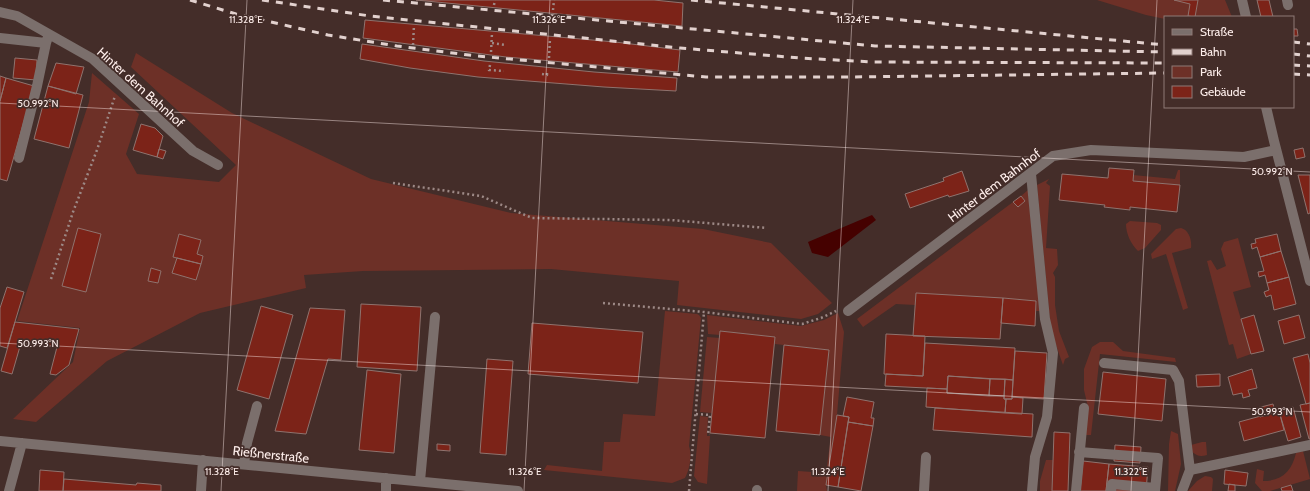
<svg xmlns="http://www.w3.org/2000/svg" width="1310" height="491" viewBox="0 0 1310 491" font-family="Cabin,sans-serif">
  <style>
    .green { fill: #6d3027 }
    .water { fill: #450100 }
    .building { fill: #7c2318; stroke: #8f736e }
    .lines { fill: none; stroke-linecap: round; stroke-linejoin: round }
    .path { stroke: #9d8986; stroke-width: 2.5; stroke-dasharray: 2 3; stroke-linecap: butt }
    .minor { stroke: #7b6f6c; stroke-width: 10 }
    .rail { stroke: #e2d1ce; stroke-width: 3; stroke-dasharray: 7 7; stroke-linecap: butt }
    .ticks { fill: none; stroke: #feeeeb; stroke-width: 1; stroke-opacity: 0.45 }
    .labels { text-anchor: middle; stroke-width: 3.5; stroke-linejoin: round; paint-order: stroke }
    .street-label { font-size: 13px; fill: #feeeeb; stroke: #442d29 }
    .ticks-label { font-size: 10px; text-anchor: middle; fill: #feeeeb; stroke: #442d29; stroke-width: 3.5; stroke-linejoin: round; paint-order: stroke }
  </style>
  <rect width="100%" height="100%" fill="#442d29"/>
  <path class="green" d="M1097 0H1225L1232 17H1165V19L1146 15Z
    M136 53 232 113 371 179 511 213 703 229 771 243 832 303 818 314 801 319 677 305 679 281 551 269 363 271 304 275 306 288 200 313 107 361 36 422 13 419 73 362 80 328 17 321 89 102 92 73 139 114 126 154 137 174 219 182 236 165 131 67Z
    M1178 170H1180V185L1133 181V175L1175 179Z
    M1049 179 1046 183 1050 186 1046 248 1057 249 1058 265 1053 273 1055 277V305L1059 331 1069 357 1065 359 1063 365 1051 331 1037 185Z
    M1028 190 1040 311H1036V301L916 293 915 305 896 304 863 327 857 319 1013 202 1018 207 1025 201 1021 196Z
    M1130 221 1157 223 1161 225V230L1145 248 1138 251C1131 244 1126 234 1126 224Z
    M1181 228C1189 230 1192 240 1191 248L1172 253 1188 308 1183 310 1166 254 1152 259 1151 254 1176 229Z
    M1238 238 1251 287 1233 292 1251 354 1237 359 1233 344 1229 345 1207 261 1211 260 1217 270 1226 266 1221 249 1224 242Z
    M665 311 697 314 699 315 701 318 689 446C692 455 690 469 685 478L672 483 663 482 544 470 547 465 602 471 604 442H620L623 414 655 416Z
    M838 313 844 332 837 415 826 485 827 491H797L798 471 826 473 831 437 820 435 829 350 775 344V337L721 331 720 335 708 334 707 315 801 326 824 320Z
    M707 337 720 338 712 413 700 412Z
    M1100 342H1113L1123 351 1175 358 1176 362 1100 354 1091 435H1085L1088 407 1084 390V369L1092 347Z
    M700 416 708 417 707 436H710L707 484 698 482 694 476Z
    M1171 431 1178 434 1181 464 1175 491H1168L1169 444Z
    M1202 442H1206L1207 455C1200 457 1197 456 1191 451V445Z
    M1303 451 1310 479 1270 491H1262L1255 483 1257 469 1264 471 1263 481C1282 481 1292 471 1296 453Z
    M1046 460H1053L1052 491H1040V481Z
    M1205 476 1211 477 1213 479 1212 491H1188L1197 481Z"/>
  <path class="water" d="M872 215 876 220 828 257 812 253 808 242Z"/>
  <path class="building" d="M416 0H654L683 3 682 26Z
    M1174 0H1198L1195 17 1188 16 1190 4Z
    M1257 0H1269L1273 17H1261Z
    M365 20 615 42 680 50 678 72 506 57 363 38Z
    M1293 29H1297L1298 36H1293Z
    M362 44 484 61 594 72 677 78 676 91 604 87 478 77 410 68 360 59Z
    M15 58 37 60 36 80 13 78Z
    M56 63 84 67 76 94 48 86Z
    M0 76 6 78 0 101Z
    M6 78 34 86 7 181 0 179V101Z
    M48 86 83 95 69 148 34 139Z
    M141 124 155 128 163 136 157 157 133 150Z
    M1303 148 1305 157 1296 159 1294 150Z
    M159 149 166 151 163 159 157 157Z
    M1109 168 1134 170 1133 181 1180 185 1177 212 1130 207V210L1104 207 1105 205 1059 200 1062 174 1108 178Z
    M962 171 969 191 949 197 948 195 910 208 905 194 944 181 943 178Z
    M1298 175H1310V213L1308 214Z
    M1021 196 1025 201 1018 207 1013 202Z
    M78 228 101 234 86 292 62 286Z
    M179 234 201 240 197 254 203 256 201 264 173 257Z
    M1277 234 1281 251 1260 257 1257 247 1252 249 1251 244 1256 243 1255 239Z
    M1281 251 1289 277 1267 283 1265 275 1259 277 1258 272 1264 271 1260 257Z
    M177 258 201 264 196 280 172 273Z
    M151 268 161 271 158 283 148 281Z
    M1289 277 1296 304 1274 310 1271 295 1266 297 1264 292 1269 290 1267 283Z
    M7 287 24 292 7 348 0 346V308Z
    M916 293 1003 298 1000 339 913 336Z
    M1003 298 1036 301 1035 326 1001 323Z
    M361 304 421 307 417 371 357 367Z
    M261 306 293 315 269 399 237 390Z
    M310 308 345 310 341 360 328 359 306 434 275 431Z
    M1254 315 1264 351 1251 354 1241 319Z
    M1299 315 1305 338 1284 344 1278 321Z
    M15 322 79 329 69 365 56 375 50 374 57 347 21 343 12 374 1 371Z
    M532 323 643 332 638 383 528 374Z
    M720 331 775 337 765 438 710 433Z
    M886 334 925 336 923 376 884 374Z
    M925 343 1015 348 1013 380 948 376 947 389 885 386 886 374 923 376Z
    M784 345 829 350 820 435 776 431Z
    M1015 351 1047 353 1044 399 1012 397Z
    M1308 354 1310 363V403L1306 404 1293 358Z
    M487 359 513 361 506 455 480 453Z
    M1252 369 1257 388 1248 390 1250 396 1243 398 1242 393 1233 395 1228 377Z
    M367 370 401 374 394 453 359 450Z
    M1103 372 1166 379 1162 421 1098 414Z
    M1220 374V386L1197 387 1196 375Z
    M948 376 990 379 989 396 947 393Z
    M990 379H1005L1004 396H989Z
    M1005 379 1013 380 1012 399H1004Z
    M927 388 947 389V393L1004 396V399H1006L1005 413 926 407Z
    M847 397 874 402 871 418H874L873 426 848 422 849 417 843 416Z
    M1012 397 1023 398 1022 414 1005 413 1006 399H1012Z
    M1310 403V439H1309L1300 405Z
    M1273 404 1275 412 1260 417 1257 408Z
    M1293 407 1301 437 1288 441 1279 411Z
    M935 408 1033 414 1032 437 933 430Z
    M1279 411 1284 430 1244 441 1239 422Z
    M837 415 849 417 838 487 826 485Z
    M848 422 873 426 861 491 838 487Z
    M1054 432 1070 433 1068 491H1052Z
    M437 444 450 445V451L437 450Z
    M1115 445 1141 447 1140 463 1114 461Z
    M1083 461 1109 464 1106 491H1080Z
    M1109 464 1148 467 1146 491H1106Z
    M40 470 64 472 63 491H39Z
    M1225 470 1248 473 1246 486 1224 484Z
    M64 479 136 485 137 483 161 485V491H63Z
    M1229 484 1235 485V491H1228Z
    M1291 485 1293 491H1282L1281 488Z"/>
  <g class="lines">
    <path class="path" d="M494 5 495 0
      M553 10 554 0
      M492 43 506 45
      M413 45 414 25
      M491 52 492 33
      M549 58 550 38
      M490 65 489 70 504 71
      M542 74 547 75V70
      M393 183 481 196 532 218 670 220 767 228
      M51 279 73 212 97 150 115 96
      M603 303 704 312 802 324 821 318 836 311
      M696 414 710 415 708 434H710
      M689 491 704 312"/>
    <path class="minor" d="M1242 0 1246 17
      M1287 0 1288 5
      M0 12 17 16 93 59 193 151 218 165
      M0 38 46 43 48 37
      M1266 107 1274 141 1310 281
      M19 158 37 86 46 43
      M1031 174 1045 319 1053 353 1047 417 1035 457 1032 491
      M848 311 1053 156 1091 150 1244 157 1276 150
      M1104 363 1173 370 1179 381 1190 470
      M0 441 518 491
      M1079 452 1158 458 1155 491
      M244 464 247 443 257 406
      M420 481 435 317
      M9 491 22 443
      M201 491 203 460
      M386 491V478
      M757 491V490
      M924 491 926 457
      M1076 491 1084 408
      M1111 491 1112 484 1155 488
      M1182 491 1190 470 1310 445"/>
    <path class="rail" d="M190 0 236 14 328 35 397 46 477 56 706 77H849L1165 73
      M262 0 370 16 680 48 800 58 873 62 1165 63
      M383 0 875 46 1165 52
      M691 0 1165 45
      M1293 42 1310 44
      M1293 54 1310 56
      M1293 65 1310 66
      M1293 74 1310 75"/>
  </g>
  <path class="ticks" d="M0 103 1310 172M0 343 1310 412M221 491 247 0M524 491 550 0M828 491 853 0M1131 491 1157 0"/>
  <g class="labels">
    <g class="street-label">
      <text transform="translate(141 87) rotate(42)" y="5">Hinter dem Bahnhof</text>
      <text transform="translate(994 185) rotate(-37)" y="5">Hinter dem Bahnhof</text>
      <text transform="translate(271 454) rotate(6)" y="5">Rießnerstraße</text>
    </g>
  </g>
  <g class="ticks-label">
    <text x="246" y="23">11.328°E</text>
    <text x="549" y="23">11.326°E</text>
    <text x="853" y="23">11.324°E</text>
    <text x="38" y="107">50.992°N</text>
    <text x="1272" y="175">50.992°N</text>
    <text x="38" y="347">50.993°N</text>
    <text x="1272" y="415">50.993°N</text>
    <text x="222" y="475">11.328°E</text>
    <text x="525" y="475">11.326°E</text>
    <text x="828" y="475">11.324°E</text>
    <text x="1131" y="475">11.322°E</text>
  </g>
  <rect x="1164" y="16" width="130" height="92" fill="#442d29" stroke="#8e7a77"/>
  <rect x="1172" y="29" width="20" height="6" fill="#7b6f6c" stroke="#8e7a77"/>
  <text x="1200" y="36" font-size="12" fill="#feeeeb">Straße</text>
  <rect x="1172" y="49" width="20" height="6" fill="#e2d1ce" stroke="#8e7a77"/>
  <text x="1200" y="56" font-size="12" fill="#feeeeb">Bahn</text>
  <rect x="1172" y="66" width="20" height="12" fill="#6d3027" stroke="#8e7a77"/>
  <text x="1200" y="76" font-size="12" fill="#feeeeb">Park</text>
  <rect x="1172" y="86" width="20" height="12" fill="#7c2318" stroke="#8e7a77"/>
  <text x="1200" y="96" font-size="12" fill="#feeeeb">Gebäude</text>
</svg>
